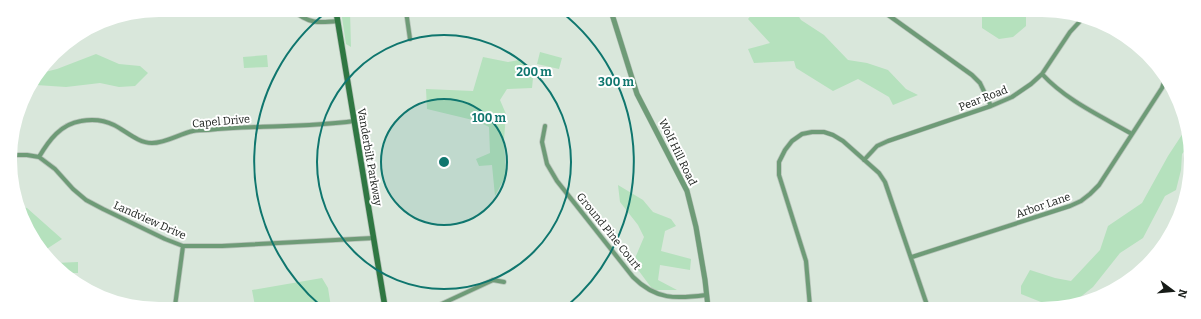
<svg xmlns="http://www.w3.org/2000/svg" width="1201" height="319" viewBox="0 0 1201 319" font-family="Bitter,serif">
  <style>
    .green { fill: #b5e1bd }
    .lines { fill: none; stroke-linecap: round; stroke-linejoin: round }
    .minor-casing { stroke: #b6c2b8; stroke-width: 5.5 }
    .tertiary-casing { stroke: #b6c2b8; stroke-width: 6 }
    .secondary-casing { stroke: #b6c2b8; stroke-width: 7 }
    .minor { stroke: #6e9b77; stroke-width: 4 }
    .tertiary { stroke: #6e9b77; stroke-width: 5 }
    .secondary { stroke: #2f7742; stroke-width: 5.5 }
    .ring { fill: none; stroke: #0f766e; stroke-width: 2 }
    .labels { text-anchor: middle; stroke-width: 4; stroke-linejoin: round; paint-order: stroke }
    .street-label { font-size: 11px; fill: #161b17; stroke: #fff }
    .centre { fill: #0f766e; stroke: #fff; stroke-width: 2 }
    .ring-label { font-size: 12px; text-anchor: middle; font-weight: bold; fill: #0f766e; stroke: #fff; stroke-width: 4; stroke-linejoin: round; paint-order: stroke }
  </style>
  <rect width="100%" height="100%" fill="#d9e7db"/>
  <path class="green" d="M341 11H350L351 47 346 44Z
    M754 12H796L801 20 824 35 848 60 867 63 888 70 906 89 918 95 893 105 889 97 858 79 833 91 796 68 794 61 754 63 748 49 770 43 748 19Z
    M982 13H1007L1008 14 1010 13H1026V26L1013 37 999 39 982 28Z
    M540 52 562 58 559 69 537 64Z
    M96 54 119 64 140 66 148 73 135 86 119 87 100 83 66 87 36 85 34 82 41 73 57 69Z
    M267 55 268 67 244 68 243 57Z
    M483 57 508 62 519 60 534 68 532 88 507 89 500 100 506 114 504 140 506 175 495 196 492 165 479 166 476 159 490 153 489 127 477 121 427 109 426 89 473 91Z
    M1187 127 1188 130V147L1182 154 1181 170 1176 190 1165 196 1143 238 1120 253 1093 287 1069 306 1056 308 1021 294V286L1030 270 1055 278 1071 281 1100 250 1108 226 1142 203 1168 156Z
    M618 185 643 200 653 212 671 219 676 226 665 231 661 251 691 259 690 270 660 265 658 280 677 290H653L633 263 644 237 638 225 620 202Z
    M19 206 27 208 62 239 42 252 27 222V219L24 216Z
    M78 262V273H67L55 263Z
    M322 278 328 288 331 307 255 306 252 290Z"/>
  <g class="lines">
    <defs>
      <path id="minor" d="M293 10C308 24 319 23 338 21
        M406 11 410 39
        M884 12 972 75 980 83 991 106
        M1042 74C1067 101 1101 116 1132 134
        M545 126 542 142 547 164 557 181 633 277C656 300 676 299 706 295
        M11 155H27L39 157 55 169 73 189 86 200 103 209 165 239 183 246H222L374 238
        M39 157C49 140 61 124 81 121 92 119 104 120 114 125 126 131 138 143 152 143 166 143 179 134 193 131 198 130 203 130 208 130 257 125 305 128 354 121
        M864 160 877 146 888 141 991 106 1012 97 1031 84 1042 74 1070 32 1083 18
        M912 257 1070 206 1081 201 1090 194 1099 185 1162 88 1166 77
        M175 306 183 246
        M435 307 493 280 504 282
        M796 307 809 306
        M810 307 806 261 779 175V162L785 150 792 141 802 134 812 132H824L833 135 843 141 879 173 885 182 928 308"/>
      <path id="tertiary" d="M611 11 637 94 687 191 696 227 705 280 708 307"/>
      <path id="secondary" d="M336 11 385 307"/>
    </defs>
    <use href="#minor" class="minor-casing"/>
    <use href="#tertiary" class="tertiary-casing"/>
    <use href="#secondary" class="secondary-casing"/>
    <use href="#minor" class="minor"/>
    <use href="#tertiary" class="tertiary"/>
    <use href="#secondary" class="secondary"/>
  </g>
  <circle cx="444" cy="162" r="63" fill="#0f766e" fill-opacity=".12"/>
  <g class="ring">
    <circle cx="444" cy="162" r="63"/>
    <circle cx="444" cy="162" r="127"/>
    <path d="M321 306A190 190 0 0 1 328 11M560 11A190 190 0 0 1 567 306"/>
  </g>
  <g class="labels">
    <g class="street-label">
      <text transform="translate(983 98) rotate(-21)" y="4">Pear Road</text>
      <text transform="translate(221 121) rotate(-5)" y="4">Capel Drive</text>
      <text transform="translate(678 152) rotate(64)" y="4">Wolf Hill Road</text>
      <text transform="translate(370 157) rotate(80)" y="4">Vanderbilt Parkway</text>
      <text transform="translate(1043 205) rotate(-19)" y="4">Arbor Lane</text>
      <text transform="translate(150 220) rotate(24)" y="4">Landview Drive</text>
      <text transform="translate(609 231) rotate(51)" y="4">Ground Pine Court</text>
    </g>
  </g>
  <path d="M0 0H1201V319H0ZM159 17H1042A142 142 0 0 1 1184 159V160A142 142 0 0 1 1042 302H159A142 142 0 0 1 17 160V159A142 142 0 0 1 159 17Z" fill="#fff" fill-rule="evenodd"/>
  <circle cx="444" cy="162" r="6" class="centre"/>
  <g class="ring-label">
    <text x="534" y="76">200 m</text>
    <text x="616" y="86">300 m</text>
    <text x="489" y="122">100 m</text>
  </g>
  <g transform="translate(1173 291) rotate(106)" stroke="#ffffff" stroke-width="3" paint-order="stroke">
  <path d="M0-3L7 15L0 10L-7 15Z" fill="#161b17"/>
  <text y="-6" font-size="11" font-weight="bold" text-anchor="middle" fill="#161b17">N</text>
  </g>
</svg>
